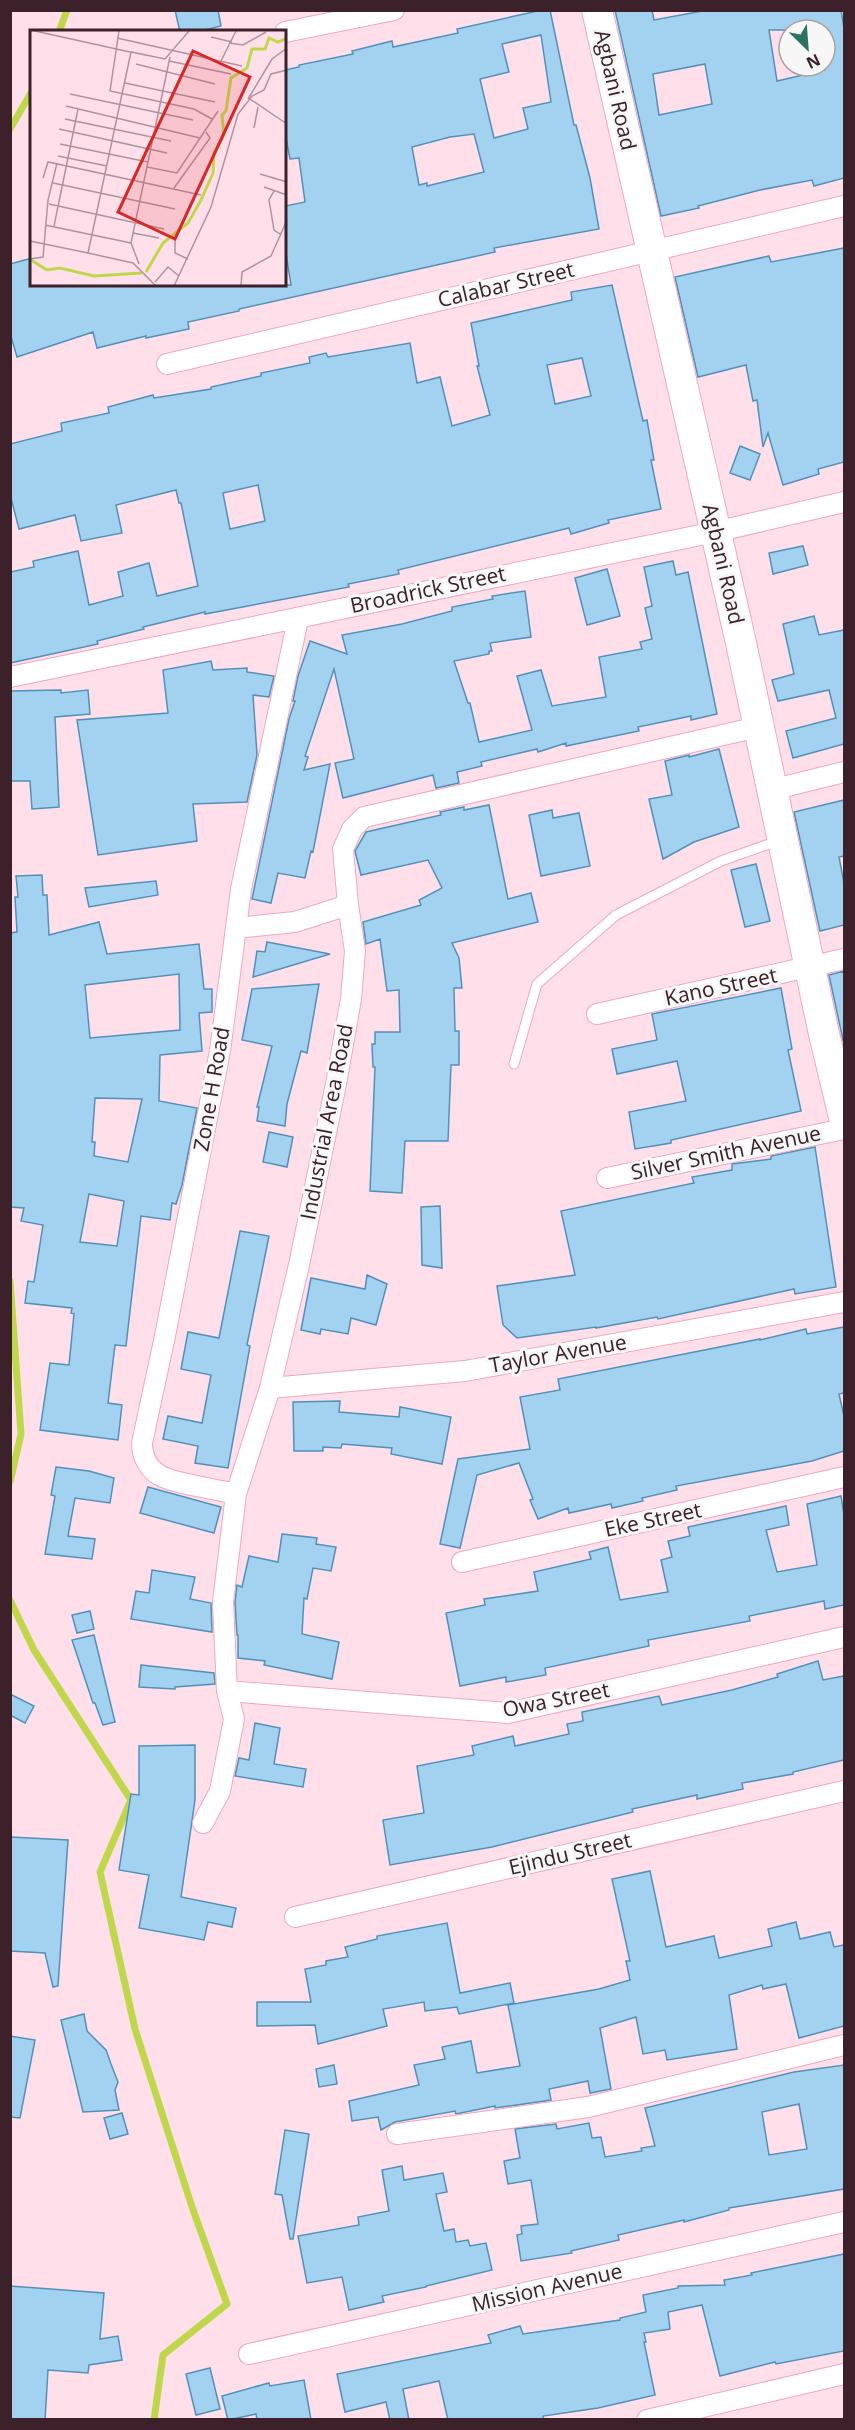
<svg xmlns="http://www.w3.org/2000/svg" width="855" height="2430" viewBox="0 0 855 2430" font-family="'Open Sans',sans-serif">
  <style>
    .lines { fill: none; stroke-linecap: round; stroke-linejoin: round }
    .stream { stroke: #c1d74b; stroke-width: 7 }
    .building { fill: #a3d2f1; stroke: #5191b9; stroke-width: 1.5; fill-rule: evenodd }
    .service-casing { stroke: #efa7bf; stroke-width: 11 }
    .minor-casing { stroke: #efa7bf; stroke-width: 22 }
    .primary-casing { stroke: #efa7bf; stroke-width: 32 }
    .service { stroke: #fff; stroke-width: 9 }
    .minor { stroke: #fff; stroke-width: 20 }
    .primary { stroke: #fff; stroke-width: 30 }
    .labels { text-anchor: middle; stroke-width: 6; stroke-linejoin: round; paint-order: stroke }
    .street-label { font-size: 21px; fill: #3c202a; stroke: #f7f7f7 }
    .inset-river { fill: none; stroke: #c1d74b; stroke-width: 3 }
    .inset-road { fill: none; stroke: #b1939d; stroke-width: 1.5 }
    .view { fill: #d62828; fill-opacity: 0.15; stroke: #d62828; stroke-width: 3 }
    .inset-edge { fill: none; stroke: #3c202a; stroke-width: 3 }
  </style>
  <rect width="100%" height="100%" fill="#ffe0ea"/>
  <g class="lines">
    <path class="stream" d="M59 32 67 10
      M10 129 32 91
      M10 1281 21 1434 10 1482
      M10 1600 34 1650 131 1800 100 1872 135 2029 192 2207 227 2304 163 2355 154 2420"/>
  </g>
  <path class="building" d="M175 10H218L221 26 197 32H180Z
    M542 10H550L574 125H576L590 178 599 229 494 248 495 252 239 309V311L188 322 189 329 146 338V336L97 348 93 332 17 357 10 333V264L32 258V285H291L285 248V206L305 202 299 158 290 159 285 133V70L299 67V65L353 54 352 51 392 41 393 47 458 33 457 29ZM541 35 551 102 523 108 528 129 494 138 480 79 509 72 502 44ZM474 134 484 172 427 186V183L419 185 412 147 450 137Z
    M615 10H652L654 20 708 10H841L844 28V178L814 186 812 180 760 190 698 206 699 208 661 216ZM769 30H825V70L777 81ZM705 64 712 104 659 115 653 74Z
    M844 248V462L818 469 819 474 783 485 768 433 763 447 757 400 753 401 746 365 698 377 675 277 769 256 771 262Z
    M612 285 643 421 647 420 654 460H651L661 509 608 520 609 523 571 534 569 528 398 570 399 574 348 584 349 587 205 614V612L143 627 144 629 97 641 98 644 10 663V572L34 567 33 561 78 551 89 605 123 596 118 572 149 563 157 596 198 586 181 503H179L176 490 116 505 122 533 81 541 75 515 19 529 10 494V444L62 431 61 423 109 413 108 407 153 395 154 398 211 389V387L261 376V373L310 363 309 357 326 353 328 357 410 343 417 383 440 377 452 426 490 415 477 366H479L471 323 572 300 571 292ZM582 358 591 396 555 404 547 365ZM258 485 265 521 230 529 223 493Z
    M740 446 760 454 750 480 730 473Z
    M803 546 808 565 773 574 769 553Z
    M673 561 676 575 688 572 717 714 691 720V716L638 727 639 731 566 746V743L538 752 537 749 481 762 482 766 457 772 459 783 436 788 433 775 343 798 335 763 354 759 334 669 305 756 308 757 304 770 330 764 313 852 311 851 305 878 278 873 271 903 252 899 289 719 295 701H293L298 676 310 641 347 654 342 635 402 624 452 611V607L493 599 492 596 525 591 531 637 490 643 492 651H489V654L454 661 468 703H470L479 742 532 730 517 676 541 670 552 706 606 697 599 657 642 649 640 642 652 639 645 608 652 606 644 567Z
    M607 569 620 616 587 625 575 578Z
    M814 616 819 635 844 630V744L793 758 786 731 836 718 829 690 778 701 772 680 794 674 783 624Z
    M211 661 213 670 247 668V672L274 676 269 697 253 695 257 755 247 802 193 804 197 841 98 855 77 720 168 713 163 670Z
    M61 690V693L88 690 90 714 55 717 59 807 32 809 30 781H10V691Z
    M719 749 739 827 694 842 663 859 649 799 672 795 665 761 689 755V757Z
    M844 800V856L839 857 844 883V925L820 931 794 812Z
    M489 805 508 899 531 893 538 922 452 943 459 958 462 988H454L455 1031H459V1065H451L448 1141H405L402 1193 370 1191 375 1067H373L372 1044H375V1032H400L399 990 387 991 380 939 366 944 363 922 421 905 419 900 442 888 428 860 361 875 355 851 366 832 441 815 440 812 464 807V810Z
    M552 810 553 818 579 813 590 866 541 876 529 815Z
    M756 864 770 921 745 927 731 870Z
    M42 875 43 895H47L49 935 99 922 107 954 199 944 204 989H212V1012L199 1013 202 1051 160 1055 159 1101 197 1108 182 1185 176 1204 172 1203 170 1220 141 1216 126 1346 115 1345 108 1403 122 1405 118 1440 40 1430 50 1363 69 1365 74 1314 71 1313 72 1308 25 1303 28 1281 34 1282 43 1225 21 1221 24 1208 10 1207V933L17 932 15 897H18L16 876ZM179 974 180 1030 90 1038 85 985ZM95 1098 142 1099 128 1162 94 1156 95 1142H92ZM89 1194 124 1201 117 1246 80 1242Z
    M156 881 158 895 89 907 85 888Z
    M267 942 330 954 253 977 257 951 265 952Z
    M844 971V1039L843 1040 829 975Z
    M319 984 307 1053 301 1051 287 1104 285 1126 257 1121 259 1107H257L272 1046 242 1040 252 989Z
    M781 988 792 1049 788 1050 801 1111 671 1140V1143L635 1149 629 1112 686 1101 677 1061 617 1074 612 1049 657 1040 652 1014Z
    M269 1132 293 1137 287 1167 263 1162Z
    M815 1147 836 1287 795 1294 794 1289 658 1319 657 1317 596 1328V1327L517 1338 503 1325 497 1286 575 1275 561 1211 694 1183 692 1177 732 1170V1164L771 1159V1156Z
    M440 1206 442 1268 422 1265 421 1207Z
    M240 1231 269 1236 247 1345 250 1346 228 1468 195 1463 198 1446 163 1439 168 1416 202 1423 211 1375 181 1369 188 1332 219 1338Z
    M367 1275 387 1284 376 1325 351 1318 348 1334 321 1329 320 1334 301 1330 311 1278 365 1289Z
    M844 1327V1393L839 1394 844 1416V1451L812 1461 676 1486 677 1490 642 1498 643 1501 612 1508 611 1504 569 1513 568 1508 538 1519 530 1500 533 1499 519 1463 477 1475 460 1548 440 1544 458 1459 530 1449 520 1397 560 1390 558 1379 760 1339V1340L806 1329 807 1334Z
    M340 1401 339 1412 399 1417 400 1407 451 1417 442 1464 391 1454 392 1448 342 1444 341 1448 323 1447V1451H294L293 1402Z
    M56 1467 89 1471 114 1478 110 1503 75 1498 68 1536 95 1539 92 1559 45 1554 55 1496 51 1495Z
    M148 1487 221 1507 214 1533 140 1513Z
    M841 1496 844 1515V1605L825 1609 824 1601 749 1616 750 1621 648 1640 649 1646 545 1668 546 1675 506 1682V1677L460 1686 446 1613 485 1605 484 1599 538 1591 534 1572 591 1559 589 1552 608 1547 620 1600 668 1592 661 1560 672 1557 668 1541 690 1536 688 1527 786 1506 789 1525 766 1530 777 1572 817 1565 807 1504Z
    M282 1534 317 1538 316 1544 336 1547 331 1571 313 1568 307 1599 304 1598 302 1634 339 1642 332 1679 264 1665 265 1661 238 1658V1635H237L235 1602 237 1585 242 1587 249 1556 278 1562Z
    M152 1570 195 1577 190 1599 211 1603 212 1632 131 1619 136 1591 149 1593Z
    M90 1611 94 1629 77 1633 72 1615Z
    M94 1635 115 1722 103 1725 95 1703H93L72 1640Z
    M818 1661 823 1680 844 1676V1760L793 1772V1774L742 1783 743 1789 697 1799V1795L632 1809 633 1812 492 1847 390 1865 383 1820 424 1813 417 1766 474 1755 472 1746 513 1736 515 1746 569 1734 567 1724 583 1721 582 1712 659 1696 662 1705 732 1690 778 1677 777 1674Z
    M141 1665 214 1673 215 1684 175 1687V1689L139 1687Z
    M10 1694 34 1706 25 1723 10 1715Z
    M255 1723 280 1728 274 1764 306 1769 303 1787 235 1776 239 1758 249 1760Z
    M195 1745V1800L181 1897 236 1908 232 1927 208 1922 204 1940 139 1928 149 1875 119 1870 131 1794 139 1795V1746Z
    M10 1837 68 1840 58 1986 53 1987 45 1953 10 1951Z
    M650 1871 666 1947 714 1936 719 1958 772 1946 768 1929 796 1922 800 1939 830 1932 834 1947 844 1945V2026L799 2038 786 1984 763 1989 762 1985 729 1995 737 2049 667 2060 665 2050 643 2054 636 2017 600 2028 611 2089 590 2093 588 2081 549 2089 551 2100 495 2108V2106L456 2114 455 2111 395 2122 381 2130 378 2117 352 2121 349 2101 419 2085 414 2065 445 2059 442 2047 471 2041 477 2073 520 2066 508 2005 599 1989 630 1980 626 1961H630L612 1879Z
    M447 1923 460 1993 510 1983 514 2003 459 2014 457 2007 425 2011 424 2002 383 2009 387 2026 318 2044 315 2025 257 2026V2002H311L305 1969 326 1965V1961L348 1957 345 1947 377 1939V1936Z
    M84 2014 87 2031 106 2050 111 2064 118 2082 115 2090 119 2110 83 2112 61 2020Z
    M10 2036 35 2040 20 2118 10 2117Z
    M334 2065 337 2084 319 2087 316 2069Z
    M844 2065V2189L729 2208V2210L684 2222V2220L618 2235 619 2240 571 2251 572 2253 521 2261 517 2235 522 2234 521 2226 538 2224 531 2180 508 2184 504 2161 520 2158 515 2129 556 2124 557 2129 589 2123 592 2138 601 2137 605 2157 642 2151 641 2148 655 2146 645 2108 794 2072ZM799 2104 807 2149 769 2155 762 2112Z
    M122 2113 128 2134 110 2139 104 2118Z
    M285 2130 309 2134 293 2239H290L282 2195 275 2194Z
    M402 2166 404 2180 443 2173 447 2192 436 2194 444 2231 454 2229 456 2242 468 2240 470 2246 486 2243 492 2270 426 2286V2287L382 2296 384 2302 349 2310 342 2277 307 2283 298 2236 359 2225 358 2217 389 2211 382 2170Z
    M844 2254V2351L776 2364 775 2362 720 2376 702 2305 668 2312 670 2329 644 2333 646 2342H644L655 2395 598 2408 543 2416 544 2420H448L439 2381 403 2389 409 2420H390L386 2402 345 2412 337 2374 491 2343 488 2335 520 2326 523 2334 620 2320V2318L646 2312 643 2295 678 2288V2286L725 2285 724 2280 752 2275 751 2273Z
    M10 2286 104 2293 100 2339 118 2336 122 2360 89 2365 88 2373 48 2370 45 2420H10Z
    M210 2368 220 2409 196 2415 186 2374Z
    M304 2380 311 2420H257L256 2414 228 2420 222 2396 269 2383 270 2386Z"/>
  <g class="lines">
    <defs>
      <path id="service" d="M514 1064 537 984 616 915 721 861 780 840"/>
      <path id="minor" d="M285 32 394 10
        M167 364 844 206
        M10 677 715 532 844 502
        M771 790 844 772
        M236 928 295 922 348 905
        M597 1014 844 959
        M607 1178 844 1129
        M270 1388 465 1371 844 1302
        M236 1494C217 1489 174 1484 159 1475 148 1468 142 1456 142 1443L165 1336 220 1051 241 889 298 619
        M462 1562 844 1477
        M227 1691 508 1713 844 1637
        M203 1823 220 1791 234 1719 227 1691 223 1602 236 1494 270 1388 299 1265 336 1084 351 999 355 951 348 905 343 849 352 829 364 817 758 727
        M295 1917 844 1791
        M397 2134 588 2107 844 2045
        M249 2354 844 2222
        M647 2420 844 2374"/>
      <path id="primary" d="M597 10 741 643 824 1034 844 1117"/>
    </defs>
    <use href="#service" class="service-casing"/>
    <use href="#minor" class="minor-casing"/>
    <use href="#primary" class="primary-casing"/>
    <use href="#service" class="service"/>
    <use href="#minor" class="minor"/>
    <use href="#primary" class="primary"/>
  </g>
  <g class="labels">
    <g class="street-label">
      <text transform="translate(615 90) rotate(77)" y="7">Agbani Road</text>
      <text transform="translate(506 285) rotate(-13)" y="7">Calabar Street</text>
      <text transform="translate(723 564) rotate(77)" y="7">Agbani Road</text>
      <text transform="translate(428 590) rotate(-12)" y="7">Broadrick Street</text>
      <text transform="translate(721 987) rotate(-12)" y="7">Kano Street</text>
      <text transform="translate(212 1089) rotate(-80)" y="7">Zone H Road</text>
      <text transform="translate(327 1122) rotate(-79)" y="7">Industrial Area Road</text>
      <text transform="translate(726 1153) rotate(-12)" y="7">Silver Smith Avenue</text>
      <text transform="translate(558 1354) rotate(-10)" y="7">Taylor Avenue</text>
      <text transform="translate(653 1520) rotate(-12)" y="7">Eke Street</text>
      <text transform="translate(556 1700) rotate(-11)" y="7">Owa Street</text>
      <text transform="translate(570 1854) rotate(-13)" y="7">Ejindu Street</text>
      <text transform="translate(547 2288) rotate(-13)" y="7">Mission Avenue</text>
    </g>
  </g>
  <g transform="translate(30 30)">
    <rect width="256" height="256" fill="#ffe0ea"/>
    <path class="inset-river" d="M1 230 17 240 30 238 64 246 112 243M116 242 133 213 158 193 171 170 183 143 184 123 194 105 192 85 196 81 201 48 217 38 222 19H235L239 8 248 12 257 8"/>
    <path class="inset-road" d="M5 1 100 22M89 1 80 61 164 79 182 89M181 7 202 12M87 8 212 36M199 13 213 15 236 2M139 31 201 44M191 31 206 1M106 34 185 54M95 53 185 72M40 64 163 90M218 69 242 29 257 18M220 69 257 94M36 76 170 108M35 89 141 111M224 98 228 77M29 99 137 123M30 114 118 132M28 126 77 136M117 137 147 143 188 81M230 144 257 152M13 148 18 132 171 165M23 153 145 179M234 157 257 165M144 158 180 108 176 102M244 161 239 170 244 200 250 204M19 174 134 199M15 195 101 213M24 196 48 79M103 203 129 208M145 210V223L158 229M0 211 58 223M0 229 13 227 18 170 27 133M109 234 101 213 140 27M125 252 138 237 149 246M126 256 103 233 58 223 101 22 135 29 159 1M144 256 181 177 208 84 222 66 234 60 241 44 257 40M211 256 212 242 241 226 257 190"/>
    <path class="view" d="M163 21 220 47 145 209 88 182Z"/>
    <rect width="256" height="256" class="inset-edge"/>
  </g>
  <rect width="855" height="2430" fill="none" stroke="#3c202a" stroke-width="24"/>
  <g transform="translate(807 48) rotate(155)"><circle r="28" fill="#f7f7f7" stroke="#aca1a5" stroke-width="1.5"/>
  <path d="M0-4.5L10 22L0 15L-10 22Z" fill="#2d7163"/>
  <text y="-9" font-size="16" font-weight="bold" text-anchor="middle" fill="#3c202a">N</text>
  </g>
</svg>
